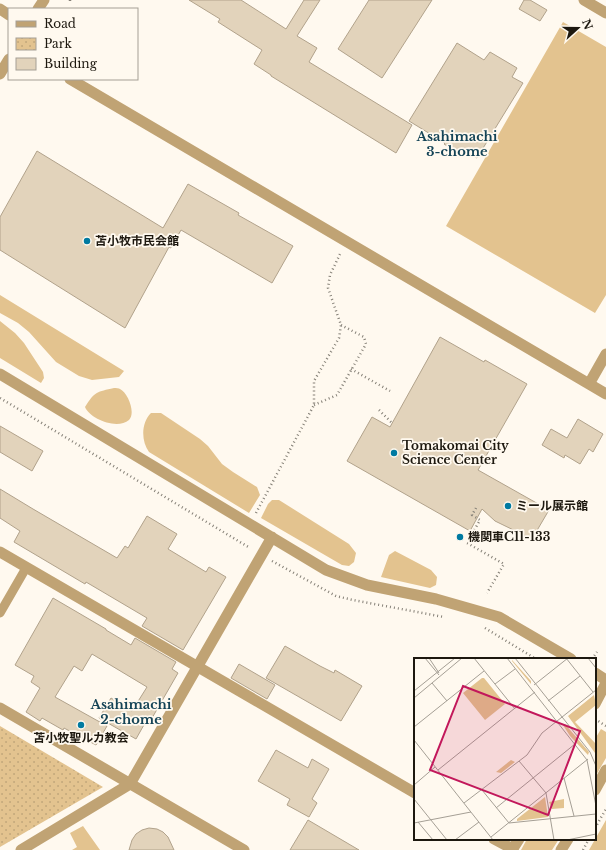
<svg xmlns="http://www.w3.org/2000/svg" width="606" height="850" viewBox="0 0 606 850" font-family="'Libre Baskerville','Noto Sans JP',serif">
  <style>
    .grass { fill: #e3c38f }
    .park { fill: url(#park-dots) }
    .building { fill: #e2d3bb; stroke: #b1a28b }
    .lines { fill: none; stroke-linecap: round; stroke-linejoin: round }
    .path { stroke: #858077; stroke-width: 2.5; stroke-dasharray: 1 3; stroke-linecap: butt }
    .service { stroke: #c0a374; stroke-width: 9 }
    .minor { stroke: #c0a374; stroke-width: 11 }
    .tertiary { stroke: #c0a374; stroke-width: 11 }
    .poi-dot { fill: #007aa1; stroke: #fff9ef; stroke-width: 1.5 }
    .labels { text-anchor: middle; stroke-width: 3.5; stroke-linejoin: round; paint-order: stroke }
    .poi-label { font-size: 12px; font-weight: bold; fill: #1d180f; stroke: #fff9ef; text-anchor: start }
    .neighbourhood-label { font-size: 13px; font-weight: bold; fill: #144356; stroke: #fff9ef }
    .inset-road { fill: none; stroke: #a59f95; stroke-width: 1 }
    .view { fill: #c2185b; fill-opacity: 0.15; stroke: #c2185b; stroke-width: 2 }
    .inset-edge { fill: none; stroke: #1d180f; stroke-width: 2 }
  </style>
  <defs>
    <pattern id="park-dots" width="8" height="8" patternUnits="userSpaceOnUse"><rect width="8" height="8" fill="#e3c38f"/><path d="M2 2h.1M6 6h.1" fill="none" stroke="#c2a77a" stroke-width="1.8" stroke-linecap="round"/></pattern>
  </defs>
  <rect width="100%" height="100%" fill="#fff9ef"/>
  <path class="grass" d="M563 22 606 47V295L595 313 446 226Z
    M0 295 124 371 119 377 92 380 79 376 56 362 29 332 18 323 0 313Z
    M0 321 15 333 24 343 43 372 44 378 41 383 0 358Z
    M114 388C116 388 119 388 120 389 128 393 136 413 129 420 117 430 90 419 85 407 95 391 97 392 114 388Z
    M151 413H161L200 439 208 446 222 464 233 472 257 487 260 495 249 513 149 452C141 441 141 423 151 413Z
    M272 500H279L349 544 356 553 354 562 349 566 342 565 261 518 268 504Z
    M395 551 431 570 437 577 436 585 430 588 381 577 389 555Z
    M601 729 606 732V758L595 777V739Z
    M606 820V850H589Z
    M83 826 100 850H72L77 847 70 833Z
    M527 839H559L552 850H521Z"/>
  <path class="park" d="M0 726 103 787 0 847Z"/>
  <path class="building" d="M189 0H241L286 29 304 0H320L297 36 317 48 309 62 412 125 396 153 271 76V75L254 64 262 50 218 22 220 19Z
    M369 0H432L382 78 338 49Z
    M524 0H530L547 10 540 21 519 9Z
    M457 43 484 60 490 52 517 68 512 77 523 83 477 158 468 153 466 156 461 152 460 154 444 144 445 143 409 121Z
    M37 151 163 228 188 184 239 213 238 215 293 246 272 283 181 230 171 248 169 247 125 328 0 250V217Z
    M440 337 484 362 485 360 527 384 478 470 549 510 532 539 495 521 482 509 470 531 347 461 372 417 390 427Z
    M578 419 603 434 593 452 589 449 580 464 565 455 564 458 542 445 551 429 567 438Z
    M0 426 43 451 32 471 0 452Z
    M0 489 33 509 117 558 125 546 128 548 147 516 177 534 168 549 206 572 209 567 226 577 183 650 142 626 147 618 86 582 85 584 14 542 20 531 0 518Z
    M53 598 106 629V630L131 645 135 638 176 662 172 669 178 673 148 725 145 723 136 739 99 718 111 698 132 711 147 687 92 654 82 671 74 666 55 697 107 726 96 745 64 728 63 730 42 718 40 721 26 712 40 688 31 682 34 676 15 665Z
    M285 646 320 666 334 673 335 670 362 686 341 721 266 678Z
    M239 664 275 685 267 699 231 678Z
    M276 750 308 768 312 759 329 769 312 799 317 803 309 817 287 805 290 799 258 781Z
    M308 820 359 850H290Z
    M149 828 157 829 163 832 168 837 174 850H129L132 840 136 834 142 830Z"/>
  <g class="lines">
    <path class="path" d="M70 1V0
      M351 369 390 391
      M0 398 250 548
      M314 405 337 395 366 344 364 337 341 325
      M379 410 392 423
      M476 508 472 515 480 520 467 543 504 564 487 593
      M256 513 314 405V381L339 338 341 325 328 288 330 275 341 252
      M272 561 336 596 353 600 444 617
      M485 628 536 659
      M592 659 597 652
      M595 719 606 726
      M595 828 606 809
      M583 850 589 839"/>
    <path class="service" d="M0 613 26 568"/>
    <path class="minor" d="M584 0 606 13
      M0 9 9 15
      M70 79 606 394
      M0 374 326 570 367 585 436 599 499 617 571 659
      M589 384 606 354
      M0 552 415 793
      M595 673 606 680
      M0 708 244 850
      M494 839 513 849
      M21 850 130 784 272 537"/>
    <path class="tertiary" d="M38 9 44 0
      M0 74 9 59
      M595 704 606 683
      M595 790 606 770
      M512 850 519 839
      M561 850 568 839"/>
  </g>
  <g class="poi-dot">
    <circle cx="87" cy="241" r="4"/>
    <circle cx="394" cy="453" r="4"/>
    <circle cx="508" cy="506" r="4"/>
    <circle cx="460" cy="537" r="4"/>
    <circle cx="81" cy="725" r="4"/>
  </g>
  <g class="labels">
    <g class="poi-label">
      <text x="95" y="245">苫小牧市民会館</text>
      <text x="402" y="450">Tomakomai City<tspan x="402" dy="14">Science Center</tspan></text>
      <text x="516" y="510">ミール展示館</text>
      <text x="468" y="541">機関車C11-133</text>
      <text x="81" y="742" text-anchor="middle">苫小牧聖ルカ教会</text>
    </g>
    <g class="neighbourhood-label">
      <text x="457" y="141">Asahimachi<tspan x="457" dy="15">3-chome</tspan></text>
      <text x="131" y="709">Asahimachi<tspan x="131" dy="15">2-chome</tspan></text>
    </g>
  </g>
  <g transform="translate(414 658)">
    <rect width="182" height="182" fill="#fff9ef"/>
    <path d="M98 2 117 23V26L98 3ZM68 20H70L91 46 71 62 49 35ZM180 37 182 47 161 64 182 86 181 95 154 58ZM151 66 175 94 174 97 156 78 149 67ZM97 102 101 104 87 115 82 114ZM150 141V150L138 151 135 144Z" fill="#e3c38f"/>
    <path d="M131 139 134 159 103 163V161Z" fill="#e3c38f"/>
    <path class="inset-road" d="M11 0 25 17M15 0 25 15M60 0 101 51M93 0 173 102 182 148M101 0 176 94 182 108M152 0 179 34M174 0 182 10M18 25 33 43M81 26 101 11M120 27 154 0M0 33 41 0M0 40 48 0M134 43 166 18M0 69 70 13M0 82 79 182M105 103 132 135 140 182M24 112 121 34M150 120 160 158M0 127 21 109M68 132 95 165 182 156M0 141 33 182M50 145 113 97 128 75 182 32M82 150 161 86M4 164 19 182M0 165 57 154M77 179 174 101M41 182 65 164M153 182 182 176"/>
    <path class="view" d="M49 28 166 73 134 157 16 112Z"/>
    <rect width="182" height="182" class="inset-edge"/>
  </g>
  <rect x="8" y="8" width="130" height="72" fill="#fff9ef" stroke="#a59f95"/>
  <rect x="16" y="21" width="20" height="6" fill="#c0a374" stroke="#a59f95"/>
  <text x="44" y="28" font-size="12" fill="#1d180f">Road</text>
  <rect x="16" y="38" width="20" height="12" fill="url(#park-dots)" stroke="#a59f95"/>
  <text x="44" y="48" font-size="12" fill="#1d180f">Park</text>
  <rect x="16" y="58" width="20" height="12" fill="#e2d3bb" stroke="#a59f95"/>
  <text x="44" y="68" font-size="12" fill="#1d180f">Building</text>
  <g transform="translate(578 28) rotate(69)" stroke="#fff9ef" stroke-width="3" paint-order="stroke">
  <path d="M0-3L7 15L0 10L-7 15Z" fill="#1d180f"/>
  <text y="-6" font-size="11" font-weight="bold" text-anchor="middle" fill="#1d180f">N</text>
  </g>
</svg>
